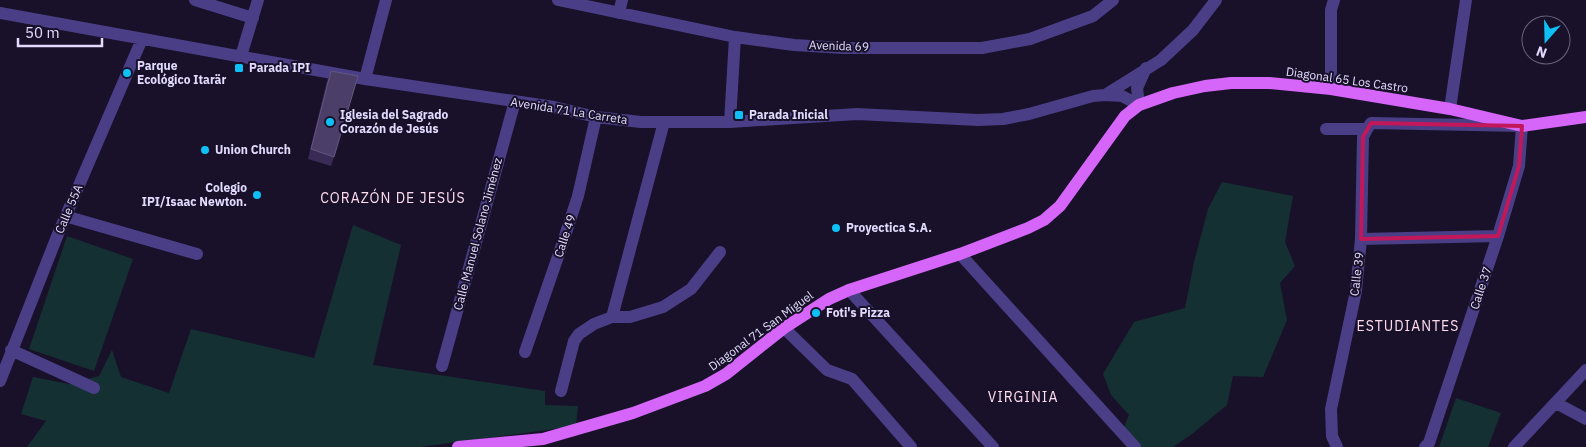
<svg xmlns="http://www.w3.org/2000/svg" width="1586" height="447" viewBox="0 0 1586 447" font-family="'IBM Plex Sans',sans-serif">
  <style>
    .green { fill: #153033 }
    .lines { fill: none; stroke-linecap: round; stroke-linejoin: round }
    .minor { stroke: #4a3e86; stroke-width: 12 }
    .major { stroke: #d566f9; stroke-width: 12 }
    .wall { fill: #392b56 }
    .building { fill: #4b3e68; stroke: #63577f }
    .marked { fill: none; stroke: #c2185b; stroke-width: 4; stroke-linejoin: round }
    .poi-dot { fill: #0ec0f6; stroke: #181129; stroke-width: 2 }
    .labels { text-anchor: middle; stroke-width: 4; stroke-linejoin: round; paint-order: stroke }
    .street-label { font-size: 12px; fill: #e3dbfe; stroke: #181129 }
    .poi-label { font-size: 12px; font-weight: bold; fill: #e3dbfe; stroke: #181129; text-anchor: start }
    .neighbourhood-label { font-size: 14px; letter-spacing: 1px; fill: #fedced; stroke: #181129 }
  </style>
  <rect width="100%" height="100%" fill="#181129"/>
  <path class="green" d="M1222 182 1293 196 1285 242 1295 266 1280 283 1287 320 1263 377 1233 376 1227 405 1192 434 1173 447H1138L1124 427 1129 415 1111 395 1103 374 1134 322 1185 308 1194 262 1208 209Z
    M353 225 401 245 373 365 545 391V405L578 406 576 426 420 447H27L46 421 21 414 33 377 69 384 99 376 112 350 121 377 169 393 191 329 314 358Z
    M67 236 133 259 94 371 29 349Z
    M1456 398 1501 413 1488 447H1439Z"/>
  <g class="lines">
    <path class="minor" d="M195 0 253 18
      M558 0 735 37 794 45 843 48H982L1030 39 1093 16 1113 0
      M0 13 365 79 554 107 596 117 641 122H730L857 114 978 120 1003 119 1029 114 1093 96 1105 95 1122 96 1139 105
      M619 13 622 0
      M241 56 258 0
      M365 79 386 0
      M1331 89V10L1334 0
      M1105 95 1161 60 1193 30 1216 0
      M1139 105 1137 88 1146 68
      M1450 109 1466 0
      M730 122 735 37
      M1326 129H1367L1371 123 1522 126 1519 166 1498 236 1429 443 1425 447
      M65 216 197 254
      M1361 239 1498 236
      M960 254 1135 447
      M849 290 993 447
      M612 317 664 122
      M784 328 827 370 852 379 911 447
      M11 350 94 388
      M525 352 563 242 578 196 596 117
      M442 366 515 101
      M0 381 58 234 142 39
      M561 391 574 341 579 334 594 324 612 317H630L663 307 691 289 720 252
      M1556 403 1586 419
      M1337 447 1332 436 1331 409 1356 291 1361 239 1363 137 1367 129
      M1514 447 1586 370"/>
    <path class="major" d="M458 447 543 439 633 413 705 386 726 374 784 328 829 299 849 290 960 254 1028 228 1044 220 1060 206 1125 116 1139 105 1173 93 1205 86 1231 83H1269L1331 89 1450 109 1522 126 1586 117"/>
  </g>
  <path class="wall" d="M331 71 334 157 331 166 308 159 327 81Z"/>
  <path class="building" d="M331 71 358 76 334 157 311 149Z"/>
  <path class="marked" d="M1371 123 1522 126 1519 166 1498 236 1361 239 1363 137Z"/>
  <g class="poi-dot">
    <rect x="234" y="63" width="10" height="10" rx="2.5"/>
    <circle cx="127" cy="73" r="5"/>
    <rect x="734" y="110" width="10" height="10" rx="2.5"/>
    <circle cx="330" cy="122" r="5"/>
    <circle cx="205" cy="150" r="5"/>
    <circle cx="257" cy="195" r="5"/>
    <circle cx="836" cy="228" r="5"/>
    <circle cx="816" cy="313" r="5"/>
  </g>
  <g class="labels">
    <g class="street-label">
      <text transform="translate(839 46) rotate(2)" y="4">Avenida 69</text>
      <text transform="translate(1347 80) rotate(8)" y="4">Diagonal 65 Los Castro</text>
      <text transform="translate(569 111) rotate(9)" y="4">Avenida 71 La Carreta</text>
      <text transform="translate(69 209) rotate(-67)" y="4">Calle 55A</text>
      <text transform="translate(478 234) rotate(-75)" y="4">Calle Manuel Solano Jiménez</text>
      <text transform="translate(565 236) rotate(-72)" y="4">Calle 49</text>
      <text transform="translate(1357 274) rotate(-83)" y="4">Calle 39</text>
      <text transform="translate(1481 288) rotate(-72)" y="4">Calle 37</text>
      <text transform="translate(761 331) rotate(-36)" y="4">Diagonal 71 San Miguel</text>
    </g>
    <g class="poi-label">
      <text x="137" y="70">Parque<tspan x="137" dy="14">Ecológico Itarär</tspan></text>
      <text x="249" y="72">Parada IPI</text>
      <text x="340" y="119">Iglesia del Sagrado<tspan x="340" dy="14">Corazón de Jesús</tspan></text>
      <text x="749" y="119">Parada Inicial</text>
      <text x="215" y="154">Union Church</text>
      <text x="247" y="192" text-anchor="end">Colegio<tspan x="247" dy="14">IPI/Isaac Newton.</tspan></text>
      <text x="846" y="232">Proyectica S.A.</text>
      <text x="826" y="317">Foti's Pizza</text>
    </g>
    <g class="neighbourhood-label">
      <text x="393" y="203">CORAZÓN DE JESÚS</text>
      <text x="1408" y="331">ESTUDIANTES</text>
      <text x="1023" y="402">VIRGINIA</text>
    </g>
  </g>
  <g transform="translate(1546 40) rotate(200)"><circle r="24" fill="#181129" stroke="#69627e"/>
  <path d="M0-4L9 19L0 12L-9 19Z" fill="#0ec0f6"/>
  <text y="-8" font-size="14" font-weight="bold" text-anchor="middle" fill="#e3dbfe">N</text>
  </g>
  <path d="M18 38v8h84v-8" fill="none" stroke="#e3dbfe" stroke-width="2.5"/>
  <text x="25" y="38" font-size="15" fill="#e3dbfe" stroke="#181129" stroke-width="4" paint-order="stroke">50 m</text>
</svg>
